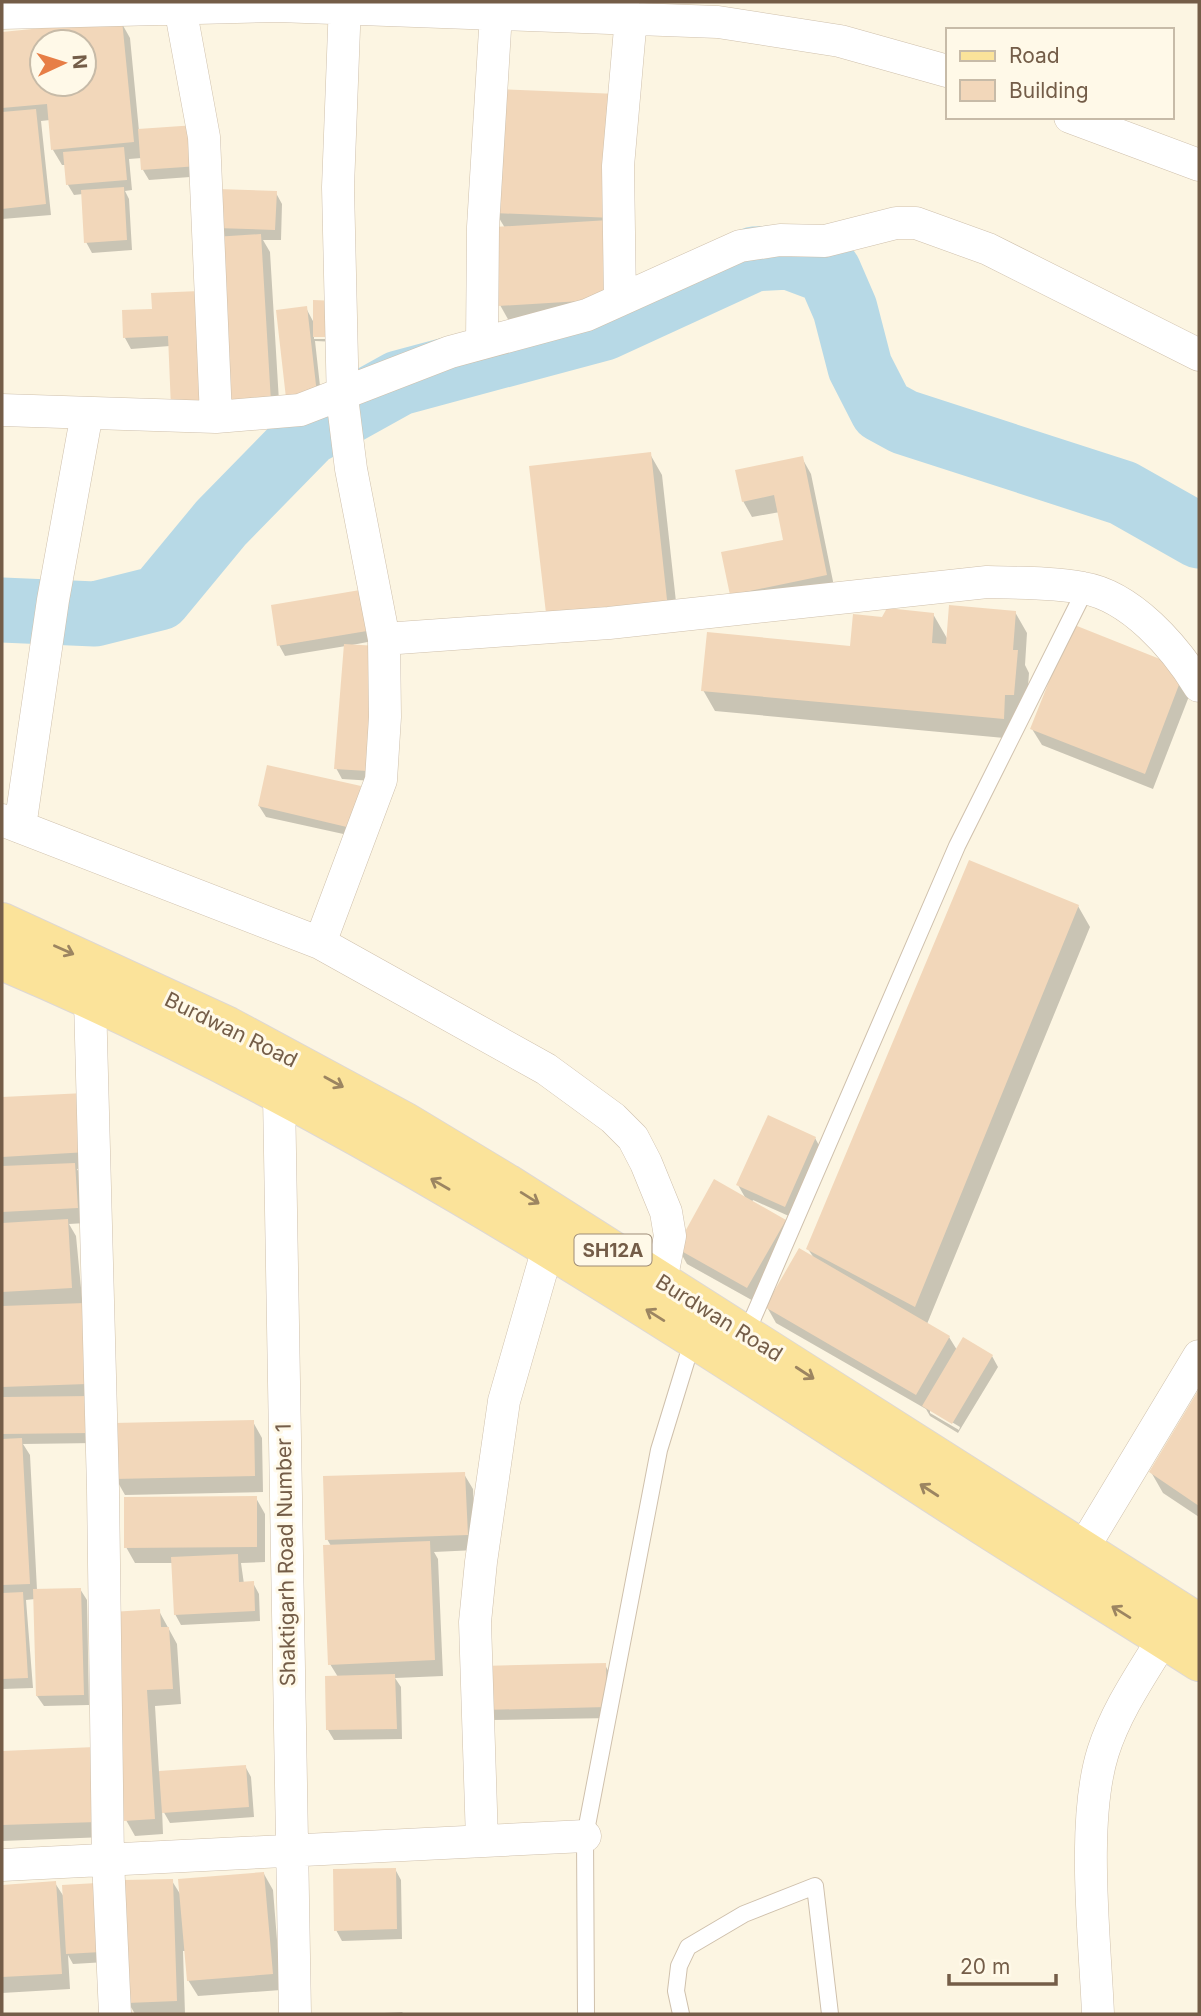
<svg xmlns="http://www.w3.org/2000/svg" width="1201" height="2016" viewBox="0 0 1201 2016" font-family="Inter,sans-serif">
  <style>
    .shadow { fill: #0003; fill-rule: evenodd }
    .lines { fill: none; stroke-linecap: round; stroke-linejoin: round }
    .river { stroke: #b7d9e6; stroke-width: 65 }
    .building { fill: #f2d7ba; fill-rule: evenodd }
    .lane-casing { stroke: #cfc0ac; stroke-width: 18 }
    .street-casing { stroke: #cfc0ac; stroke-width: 33 }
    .primary-casing { stroke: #ded8d3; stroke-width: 40 }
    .lane { stroke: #fff; stroke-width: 16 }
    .street { stroke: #fff; stroke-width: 32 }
    .primary { stroke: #fbe39a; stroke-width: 38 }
    .oneway { stroke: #9c8561 }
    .labels { text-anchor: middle; stroke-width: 6; stroke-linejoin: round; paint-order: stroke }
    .shield { fill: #fff9e8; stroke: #9e8c78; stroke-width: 2 }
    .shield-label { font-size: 19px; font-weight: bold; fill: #745d48 }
    .street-label { font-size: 21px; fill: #745d48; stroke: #fff9e8 }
  </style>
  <rect width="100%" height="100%" fill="#fcf5e2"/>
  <path class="shadow" d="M121 22 130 38 139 131 204 176 149 180 143 170 142 158 129 159 132 190 125 191 129 199 132 250 92 253 86 242 83 194 74 195 68 185 66 165H62L53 150 50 120 41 121 51 215 2 219V34ZM42 42H84V84H42Z
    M617 96 622 314 509 321 500 305 505 228 496 213Z
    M276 193 282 204 281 240H263L270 252 280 418 225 405 218 228Z
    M199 293 170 346 131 349 125 338 124 312 153 310Z
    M306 308 314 323V339H339V342L315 341 322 404 294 408Z
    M650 454 662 475 679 629 560 642 548 622Z
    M802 458 811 474 835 591 731 594 786 541 780 512 752 517 743 501Z
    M365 591 378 640 352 645 374 781 342 779 336 768 346 646 285 656 279 645Z
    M1015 612 1027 633 1025 665 1029 673 1026 716 1015 739 715 711 703 690 851 648 883 619 933 614 948 640Z
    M1073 626 1193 686 1153 789 1042 745 1032 729Z
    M359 787 366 798 357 837 266 817 259 806Z
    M1078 906 1090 927 927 1324 949 1337 957 1350 992 1356 998 1367 958 1433 930 1416 926 1409 776 1323 767 1307 814 1258 808 1249ZM930 1409 960 1427 959 1430 930 1413Z
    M84 1095 97 1168 77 1169 84 1181 86 1223 69 1224 76 1236 96 1443 23 1444 30 1455 37 1590 80 1589 87 1600 89 1705 44 1706 37 1696 35 1599 26 1600 33 1688 2 1689V1099Z
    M815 1138 821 1149 791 1217 753 1200 752 1202 785 1221 794 1237 757 1303 687 1264 678 1248 746 1199 738 1185Z
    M1199 1392V1517L1163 1493 1151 1472Z
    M253 1422 262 1438 263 1492 125 1495 116 1479Z
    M464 1474 473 1489 476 1550 434 1552 438 1559 443 1676 395 1678 401 1687 402 1739 334 1740 328 1730 338 1677 330 1664 331 1546 327 1539Z
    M256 1498 265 1514V1562L241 1563 244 1584 253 1583 259 1594 260 1621 181 1625 175 1614 173 1563H135L126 1547Z
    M159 1611 177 1644 181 1704 155 1706 159 1772 245 1766 251 1777 254 1817 170 1823 162 1809 163 1834 135 1836 126 1820Z
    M605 1665 611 1676 612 1718 491 1720 484 1710Z
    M94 1749 106 1837 2 1841V1752Z
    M395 1869 401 1880 402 1939 342 1941 336 1930Z
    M264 1874 273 1890 281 1990 198 1996 188 1980 186 1951H183L185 2014H135L128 2002 172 1881 182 1897Z
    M55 1883 106 1962 73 1964 68 1955 70 1989 2 1993V1886Z
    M402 2012 404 2014H366Z"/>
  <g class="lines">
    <path class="river" d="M2 610 95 614 159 598 221 523 309 433 399 383 604 328 754 259 789 257 829 272 845 309 860 367 882 410 904 422 1123 493 1199 536"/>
  </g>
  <path class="building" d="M122 20 134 142 51 150 47 104 2 108V32ZM42 42H84V84H42Z
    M499 89 618 94 613 218 494 213Z
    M36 109 46 204 2 209V112Z
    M196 125 199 166 141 170 138 129Z
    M124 147 127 180 66 185 63 152Z
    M124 187 127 240 84 243 81 190Z
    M217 189 277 191 275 230 216 228Z
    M609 220 614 299 498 306 494 227Z
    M261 234 271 402 224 406 214 237Z
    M200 291 206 406 171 408 168 336 123 338 122 310 152 309 151 293Z
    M313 300 337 301V337H313Z
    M307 306 317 394 286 398 276 310Z
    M651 452 668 609 547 622 529 466Z
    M803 456 827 575 730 595 721 552 783 540 774 495 742 502 735 470Z
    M366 589 373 630 277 646 271 605Z
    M949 605 1016 611 1013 650H1018L1014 695H1005L1004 719 701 691 707 632 850 646 853 614 882 617 887 608 934 613 932 643 946 644Z
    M1072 624 1185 669 1145 774 1030 729Z
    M344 644 378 646 368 771 334 769Z
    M267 765 361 786 351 828 258 806Z
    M969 860 1079 905 915 1307 806 1249Z
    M85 1093 88 1152 2 1157V1097Z
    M768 1115 816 1137 785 1207 736 1185Z
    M75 1163 78 1208 2 1212V1166Z
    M714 1179 786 1220 747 1288 676 1248Z
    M68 1219 72 1288 2 1292V1223Z
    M799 1248 950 1336 916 1395 765 1307Z
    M85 1303 87 1384 2 1387V1306Z
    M963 1337 993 1355 952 1424 922 1406Z
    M1199 1389V1506L1149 1472Z
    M91 1396V1433L2 1434V1397Z
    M254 1420 255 1476 114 1479 113 1423Z
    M22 1438 30 1584 2 1585V1439Z
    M465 1472 468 1535 325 1540 323 1476Z
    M257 1496V1547L124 1548V1497Z
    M430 1541 435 1660 328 1665 323 1545Z
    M238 1554 239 1582 254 1581 255 1611 174 1615 171 1557Z
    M81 1588 84 1695 36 1696 33 1589Z
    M23 1592 28 1678 2 1679V1593Z
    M160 1609 161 1627H169L173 1689 147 1690 155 1819 124 1821 111 1612Z
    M606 1663 607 1707 483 1710 481 1666Z
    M395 1674 397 1729 326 1730 325 1676Z
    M95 1747 98 1822 2 1825V1751Z
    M246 1765 249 1807 162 1813 159 1771Z
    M396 1868 397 1929 334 1931 333 1869Z
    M264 1872 273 1974 187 1981 178 1879Z
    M173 1879 177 2001 127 2003 123 1880Z
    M56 1881 62 1974 2 1977V1885Z
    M97 1883 101 1952 66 1954 62 1885Z"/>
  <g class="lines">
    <defs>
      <path id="lane" d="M746 1334 957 846 1086 588
        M586 2014 585 1836 659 1450 693 1339
        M681 2014 676 1991 679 1966 688 1947 744 1914 815 1886 830 2014"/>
      <path id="street" d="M180 7 204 137 216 417
        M2 13 278 6 718 22 840 41 947 71
        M1070 117 1199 165
        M620 300 618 166 631 17
        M482 343 483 227 496 13
        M2 410 216 417 300 410 450 352 587 315 740 246 780 240 825 241 896 223H916L988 249 1199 355
        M384 639 609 623 987 582C1019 583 1052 582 1083 588 1131 596 1175 647 1199 686
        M2 820 320 943 546 1069 613 1118 633 1138 646 1163 666 1212 670 1236 661 1281
        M20 827 53 600 87 413
        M320 943 381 780 385 717 384 639 351 469 343 405 338 187 345 2
        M90 1000 103 1489 108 1860 115 2014
        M279 1095 295 2014
        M1082 1550 1199 1356
        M482 1841 475 1622 481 1562 504 1401 548 1248
        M2 1865 585 1836
        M1098 2014C1095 1940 1081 1822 1103 1752 1116 1711 1141 1675 1163 1639"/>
      <path id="primary" d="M2 922 228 1026 406 1122 507 1183 1199 1623
        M2 961C345 1106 657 1315 969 1517 1045 1566 1123 1613 1199 1662"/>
    </defs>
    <use href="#lane" class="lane-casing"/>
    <use href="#street" class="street-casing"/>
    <use href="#primary" class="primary-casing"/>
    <use href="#lane" class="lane"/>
    <use href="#street" class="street"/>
    <use href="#primary" class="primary"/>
  </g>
  <defs><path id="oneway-shaft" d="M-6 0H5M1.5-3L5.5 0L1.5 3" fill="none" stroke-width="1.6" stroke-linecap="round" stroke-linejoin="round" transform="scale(1.75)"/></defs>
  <g class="oneway">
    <use href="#oneway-shaft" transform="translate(64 950) rotate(24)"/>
    <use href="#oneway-shaft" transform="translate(334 1082) rotate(29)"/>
    <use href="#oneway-shaft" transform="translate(440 1184) rotate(-150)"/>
    <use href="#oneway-shaft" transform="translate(530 1198) rotate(32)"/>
    <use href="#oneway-shaft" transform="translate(655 1315) rotate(-148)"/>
    <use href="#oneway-shaft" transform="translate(805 1373) rotate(33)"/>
    <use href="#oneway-shaft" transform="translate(929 1490) rotate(-147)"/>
    <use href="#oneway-shaft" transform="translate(1121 1612) rotate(-148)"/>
  </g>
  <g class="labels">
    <rect class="shield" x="574.5" y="1234.5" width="77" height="31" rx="5"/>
    <g class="shield-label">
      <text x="613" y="1257">SH12A</text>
    </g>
    <g class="street-label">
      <text transform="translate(231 1030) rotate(26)" y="7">Burdwan Road</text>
      <text transform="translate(719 1318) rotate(32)" y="7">Burdwan Road</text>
      <text transform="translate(286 1555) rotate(-91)" y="7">Shaktigarh Road Number 1</text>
    </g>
  </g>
  <rect width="1201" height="2016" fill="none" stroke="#745d48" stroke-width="7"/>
  <rect x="946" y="28" width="228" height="91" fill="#fff9e8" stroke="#c7bba8" stroke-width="2"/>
  <rect x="960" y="51" width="35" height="10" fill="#fbe39a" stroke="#c7bba8" stroke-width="2"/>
  <text x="1009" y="63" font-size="21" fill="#745d48">Road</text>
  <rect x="960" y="80" width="35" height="21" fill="#f2d7ba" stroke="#c7bba8" stroke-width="2"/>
  <text x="1009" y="98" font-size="21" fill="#745d48">Building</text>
  <g transform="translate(63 63) rotate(86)"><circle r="33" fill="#fff9e8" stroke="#c7bba8" stroke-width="2"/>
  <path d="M0-5L12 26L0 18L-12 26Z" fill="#e77e46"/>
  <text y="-10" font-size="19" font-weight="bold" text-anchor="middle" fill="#745d48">N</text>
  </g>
  <path d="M949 1974v10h107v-10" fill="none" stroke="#745d48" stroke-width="3.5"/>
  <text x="960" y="1974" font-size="21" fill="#745d48" stroke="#fff9e8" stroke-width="5" paint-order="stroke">20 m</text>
</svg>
